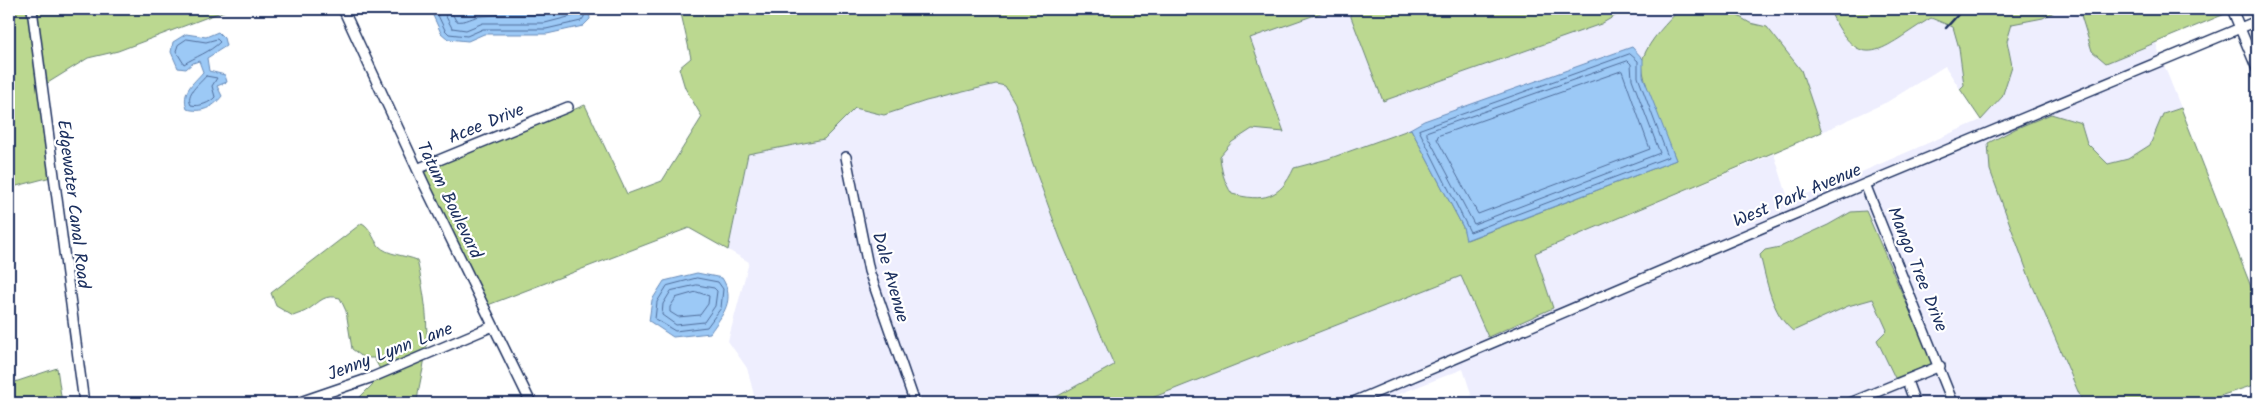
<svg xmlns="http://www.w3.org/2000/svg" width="2266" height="412" viewBox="0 0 2266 412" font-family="Kalam,sans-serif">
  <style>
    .built { fill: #eeeefe; fill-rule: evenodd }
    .green { fill: #bbd890; stroke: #6b8477 }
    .water { fill: #9cc9f6; stroke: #688bb9 }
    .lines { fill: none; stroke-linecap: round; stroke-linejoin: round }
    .shore { stroke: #4f6d9b; stroke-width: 1 }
    .minor-casing { stroke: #1b2f5e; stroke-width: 12 }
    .minor { stroke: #fff; stroke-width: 9 }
    .rail { stroke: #1b2f5e; stroke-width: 2.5 }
    .labels { text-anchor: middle; stroke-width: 4.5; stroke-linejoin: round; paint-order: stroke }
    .street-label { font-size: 18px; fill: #1b2f5e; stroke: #fff }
  </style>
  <rect width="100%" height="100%" fill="#fff"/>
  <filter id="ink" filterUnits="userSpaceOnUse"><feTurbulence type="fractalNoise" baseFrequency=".02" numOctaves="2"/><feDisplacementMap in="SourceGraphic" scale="10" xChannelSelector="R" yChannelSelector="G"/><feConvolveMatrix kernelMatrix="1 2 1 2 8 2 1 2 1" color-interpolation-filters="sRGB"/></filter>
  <g filter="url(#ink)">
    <path class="built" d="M1332 9H1348L1383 101 1601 24 1627 9H1680L1660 31 1643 59 1632 47 1424 121 1408 130 1328 159 1294 168 1284 186 1276 193 1261 199 1232 194 1226 184 1221 171 1220 156 1225 148 1251 129 1284 132 1250 38Z
      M1726 9H1829L1842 34 1853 48 1892 44 1906 33 1932 18 1953 27 1959 48 1964 85 1960 89 1945 66 1887 102 1822 132 1801 70 1767 27 1750 23Z
      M2059 9H2079L2092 51 2106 63 2156 43 2160 56 1864 179 1339 403H1139L1461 276 1488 336 1553 308 1535 253 1774 154 1789 201 1850 177 1981 120 2002 97 2012 66 2007 41 2012 24 2043 18Z
      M2164 65 2181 108 2163 114 2151 145 2128 159 2108 164 2087 143 2080 123 2051 114 2017 128 1988 143 2031 282 2083 403H1474L1463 369 1376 403H1363L1867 188ZM1851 212 1933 364 1888 331 1873 299 1848 306 1793 331 1765 250 1780 247 1828 225Z
      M996 84 1005 86 1015 103 1032 161 1060 238 1114 365 1058 396 1035 403H756L747 368 728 341 749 262 728 250 748 154 824 139 855 108 884 115 926 101Z"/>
    <path class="green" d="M9 9H229L118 51 88 58 46 84 51 177 9 188Z
      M680 9H1332L1250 38 1284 132 1252 129 1232 142 1220 156C1221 170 1224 182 1232 194 1263 202 1280 199 1294 168L1328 159 1411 129 1463 227 1467 240 1676 160C1668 140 1637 75 1643 58 1650 39 1667 23 1680 9H1726L1750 23 1767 27 1801 70 1822 132 1535 253 1553 308 1488 337 1461 276 1139 403H1035L1058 396 1114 365 1060 238 1032 161 1015 103 1005 86 996 84 926 101 884 115 855 108 824 139 748 154 728 250 689 228 488 305 423 171 585 105 627 194 662 181 702 117 685 88 679 68 691 58Z
      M1348 9H1627L1601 24 1383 101Z
      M1829 9H2059L2043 18 2012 24 2007 41 2012 66 2002 97 1981 120 1960 89 1964 85 1959 48 1953 27 1931 18C1882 47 1861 79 1829 9Z
      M2079 9H2237L2106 63 2092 51Z
      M2181 108 2257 302V384L2198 403H2083L2031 282 1990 170 1988 143 2017 128 2051 114 2081 123 2087 143 2108 164 2128 159 2150 145 2163 114Z
      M1866 211 1933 364 1895 378 1877 340 1887 330 1873 299 1848 306 1793 331C1771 313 1767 281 1760 255L1765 250 1780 247 1828 225 1851 212Z
      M362 223C371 228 372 238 379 246 387 255 405 255 417 260 424 292 430 325 425 357 423 373 418 387 417 403H315C331 402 344 397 359 398L372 385 381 371 374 358H364L352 349 346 311 340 298C324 294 321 301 309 309 305 312 298 314 293 316L276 306 271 293Z
      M57 368 62 403H9V384Z"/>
    <path class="water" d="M430 9H589L590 19 583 26 547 34H484L468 41 448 39 441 33Z
      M218 32 224 38 226 46 207 58 209 71 225 75 227 82 217 86 222 96C213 108 201 113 187 109 181 91 193 84 203 72L199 61 193 63 186 69 178 68 171 52 173 42 186 34 206 37Z
      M1632 47 1643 59V76L1676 160 1466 240 1463 227 1411 129 1408 130 1424 121Z
      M697 273 722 278C736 300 723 314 710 333L673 337 649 321 652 300 664 281Z"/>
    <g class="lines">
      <path class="shore" d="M435 9 445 30 449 34 467 36 483 29H546L581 21 584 17V9
        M442 9 452 28 466 30 483 23H545L576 15 578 9
        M450 9 456 21C467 23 472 16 483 16 513 13 541 19 570 9
        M187 39 206 42 217 39 220 42C210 52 195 57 184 64L176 51 178 45Z
        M1630 54 1638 61V77L1668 157 1470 232 1419 130Z
        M1628 61 1631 64 1632 79 1660 153 1474 224 1427 135V132Z
        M1622 71 1650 149 1478 214 1437 139 1438 136Z
        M206 76 217 78 212 86 215 97C210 103 199 107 191 105 185 93 199 85 206 76Z
        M697 278 718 282 723 289 721 308 707 327 675 331 655 319 657 302 667 286Z
        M697 285 714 288 717 291 715 306 704 322 676 325 662 315 663 304 671 291Z
        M697 292 709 296 708 304 700 315 678 317 670 312V307L676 298Z"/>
      <defs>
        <path id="minor" d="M32 9 84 403
          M343 9 425 186 531 403
          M2232 9 2257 69
          M846 157 869 271 915 403
          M417 169 568 107
          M1865 184 1953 403
          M1907 381 1915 403
          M297 403 373 377 493 326
          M1351 403 1865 184 2257 21
          M1850 403 1940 366"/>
      </defs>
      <use href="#minor" class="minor-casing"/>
      <use href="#minor" class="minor"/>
      <path class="rail" d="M1946 28 1963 9"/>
    </g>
  </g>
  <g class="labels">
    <g class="street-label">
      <text transform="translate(486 123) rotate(-22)" y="6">Acee Drive</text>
      <text transform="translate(1797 195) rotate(-23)" y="6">West Park Avenue</text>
      <text transform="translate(450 200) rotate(64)" y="6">Tatum Boulevard</text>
      <text transform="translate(74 204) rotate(83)" y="6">Edgewater Canal Road</text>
      <text transform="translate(1918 269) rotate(68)" y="6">Mango Tree Drive</text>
      <text transform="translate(891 277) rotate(74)" y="6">Dale Avenue</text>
      <text transform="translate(390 351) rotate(-21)" y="6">Jenny Lynn Lane</text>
    </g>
  </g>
  <rect width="2266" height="412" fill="none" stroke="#fff" stroke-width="30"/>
  <rect x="15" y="15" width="2236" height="382" fill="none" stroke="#1b2f5e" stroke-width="2" filter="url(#ink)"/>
</svg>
